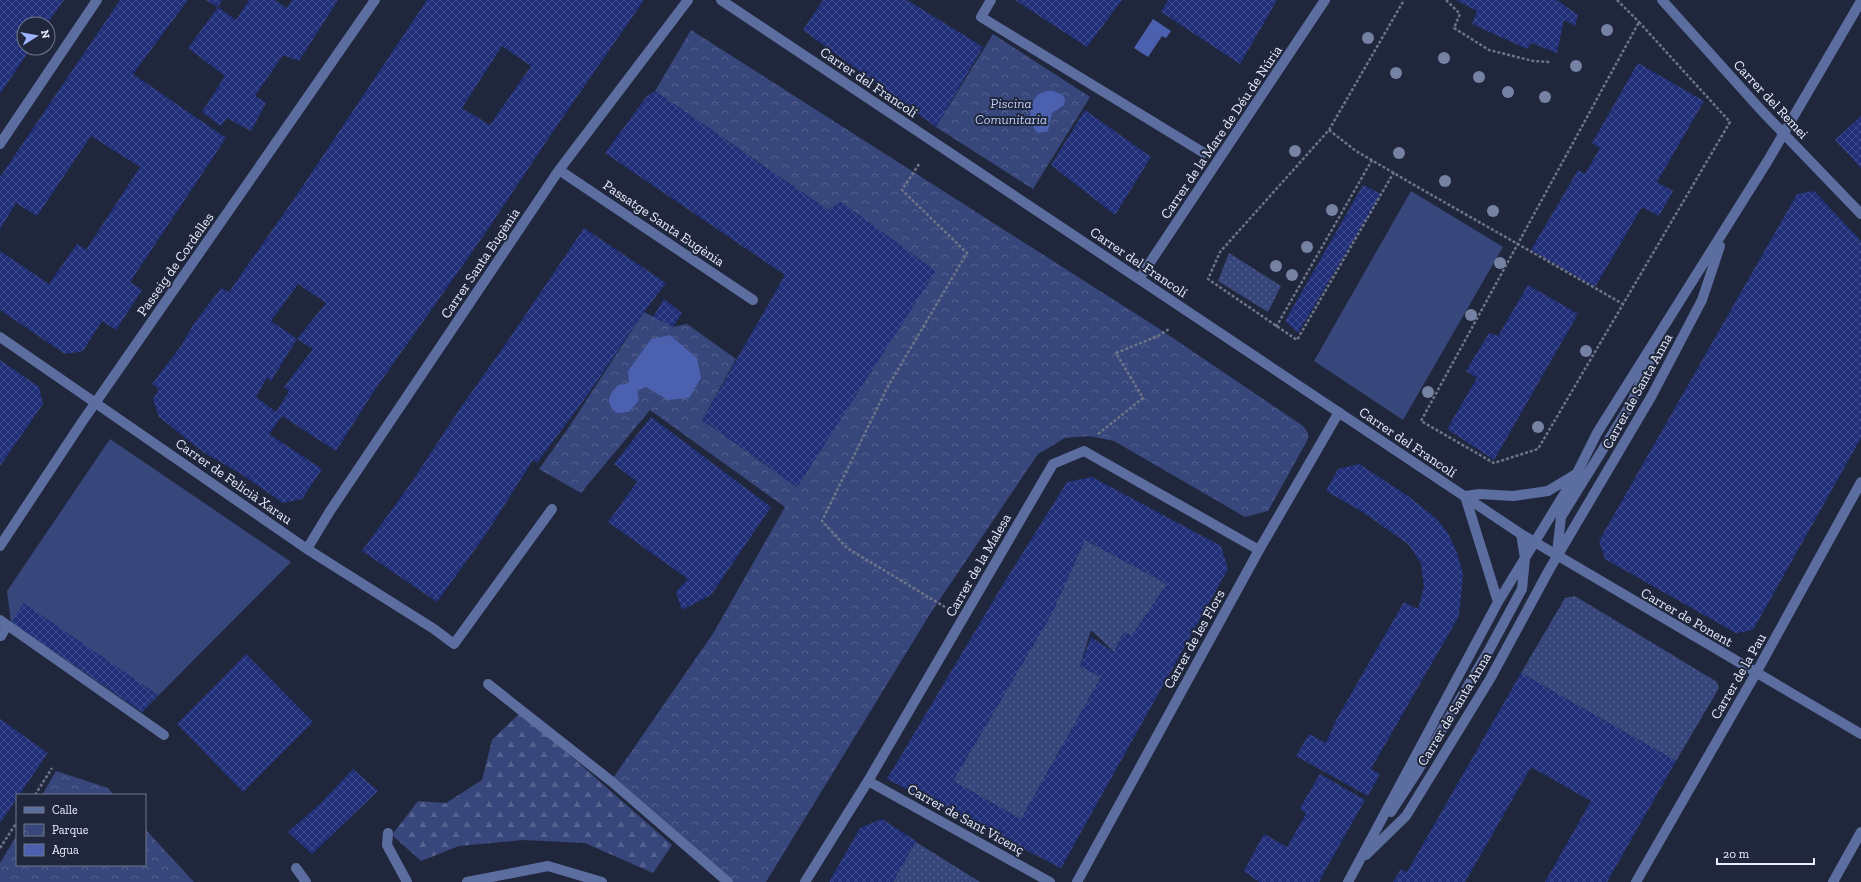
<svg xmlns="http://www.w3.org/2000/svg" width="1861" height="882" viewBox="0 0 1861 882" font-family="'Zilla Slab',serif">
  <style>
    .forest { fill: url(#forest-firs) }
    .park { fill: url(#park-crowns) }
    .garden { fill: url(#garden-dots) }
    .pitch { fill: #38477b }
    .water { fill: #4b61af }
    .building { fill: url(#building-cross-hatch); fill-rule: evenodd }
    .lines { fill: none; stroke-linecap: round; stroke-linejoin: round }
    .path { stroke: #6d7487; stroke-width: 2.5; stroke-dasharray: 3 2; stroke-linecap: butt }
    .service { stroke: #5c6da0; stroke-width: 10 }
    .pedestrian { stroke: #5c6da0; stroke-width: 10 }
    .minor { stroke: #5c6da0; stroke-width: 10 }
    .tree { fill: #7682a3 }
    .labels { text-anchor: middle; stroke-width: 4; stroke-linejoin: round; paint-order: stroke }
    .street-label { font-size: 14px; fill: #e8eefc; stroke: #20273d }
    .park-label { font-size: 14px; font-style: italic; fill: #bcccf6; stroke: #20273d }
  </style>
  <defs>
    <pattern id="forest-firs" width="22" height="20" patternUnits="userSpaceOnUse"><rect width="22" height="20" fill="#38477b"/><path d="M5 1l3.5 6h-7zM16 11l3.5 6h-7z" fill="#55628f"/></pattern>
    <pattern id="park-crowns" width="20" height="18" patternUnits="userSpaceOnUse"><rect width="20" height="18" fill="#38477b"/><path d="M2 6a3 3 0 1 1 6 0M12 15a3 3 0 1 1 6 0" fill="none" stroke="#55628f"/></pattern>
    <pattern id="garden-dots" width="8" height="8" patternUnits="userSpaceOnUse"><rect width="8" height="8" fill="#38477b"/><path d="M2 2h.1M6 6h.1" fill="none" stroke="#55628f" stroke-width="1.8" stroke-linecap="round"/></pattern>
    <pattern id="building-cross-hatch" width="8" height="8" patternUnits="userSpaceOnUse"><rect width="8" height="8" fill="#202f78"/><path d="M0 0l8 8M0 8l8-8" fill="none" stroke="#404d8c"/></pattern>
  </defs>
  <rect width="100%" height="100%" fill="#20273d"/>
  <path class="forest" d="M521 712 672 845 653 873 585 843 523 840 459 846 421 861 392 835 418 801 446 803 482 780 492 740Z"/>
  <path class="park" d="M691 30 1158 328 1303 426 1308 433V439L1268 511 1245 517 1114 441 1089 436 1065 438 1038 454 930 614 766 882H728L611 781 714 632 785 507 650 410 581 493 539 469 567 430 644 312 673 327 687 324 736 359 702 420 797 487 935 271 841 202 828 210 655 91Z
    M993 34 1090 97 1033 189 936 127Z
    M56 771 108 788 114 795H42Z
    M145 829 194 882H0V863L17 835V865H145Z"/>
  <path class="garden" d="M1229 253 1281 286 1268 312 1218 281Z
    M1085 540 1167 584 1132 635 1123 633 1114 652 1091 630 1080 666 1101 677 1021 819 953 781 1051 615Z
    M1575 596 1717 682 1719 688 1676 761 1521 673 1565 598Z
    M916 841V842L980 882H893Z"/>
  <path class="pitch" d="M1411 191 1503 247 1403 420 1314 361Z
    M110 439 291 562 142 712 11 622 7 591Z"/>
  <path class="water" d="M1153 19 1171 31 1166 38 1162 36 1148 57 1134 48Z
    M1047 91H1053L1063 95 1065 100 1064 105 1052 113 1048 131 1038 133C1028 124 1027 104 1038 95 1040 93 1044 92 1047 91Z
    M670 335 697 358 701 378 689 398 668 400 646 387 637 391 639 400 629 412 616 413C605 400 608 398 618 385L629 383 628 371 651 339Z"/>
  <path class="building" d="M0 0H64L47 24H24V48H31L0 94Z
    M120 0H188L133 74 226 138 130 282 142 290 116 330 102 321 83 351 65 354 0 310V251L49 284 77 244 86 250 140 167 91 136 37 216 16 203 0 229V177Z
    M206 0H222L218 7 236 20 249 0H275L287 8 292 0H338L299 61 283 55 255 96 266 103 251 131 227 118 221 126 202 112 225 76 188 48 218 7Z
    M427 0H644L554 130 484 235 374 391 336 451 282 416 269 434 322 469 302 499 283 503 241 474 203 452 159 417 153 399 159 389 152 384 181 346 193 325 221 288 229 292 298 193ZM502 46 531 66 490 125 462 108ZM298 284 326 303 297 339 313 349 284 387 289 391 276 412 256 397 267 377 271 381 297 339 271 321Z
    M823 0H907L983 47 936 127 803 30Z
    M1015 0H1122L1087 47Z
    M1168 0H1277L1240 64 1161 12Z
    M1456 0H1557L1578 15 1575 26 1564 20 1557 53 1532 43 1527 49 1472 24 1477 11Z
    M1638 63 1704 101 1657 182 1673 191 1659 216 1642 207 1595 287 1531 250 1578 170 1585 174 1600 148 1592 143Z
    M655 91 828 210 841 202 936 271 797 487 702 420 785 275 605 153 647 96Z
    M1085 110 1151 157 1115 215 1051 165Z
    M1861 116V168L1835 140Z
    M1363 185 1381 194 1298 333 1285 321Z
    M1814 191 1861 241V438L1753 630 1736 633 1605 559 1599 541 1797 194Z
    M584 228 666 283 644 312 587 396 537 463 533 460 486 534 437 602 362 551 411 483 459 410 507 342Z
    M1528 285 1578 314 1494 460 1447 429 1477 378 1466 371 1489 333 1498 336Z
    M664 299 682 313 673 327 653 317Z
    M0 360 39 387 43 404 0 466Z
    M651 417 771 507 711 595 682 610 676 592 688 579 608 522 637 482 614 464Z
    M1359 464 1408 496 1438 520 1449 535 1457 553 1463 574 1459 616 1371 769 1380 774 1368 796 1296 756 1309 734 1326 743 1336 720 1404 602 1418 609 1424 587 1421 563 1408 544 1361 511 1326 491 1338 469Z
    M1092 477 1221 546 1228 569 1061 868 887 779 1002 586 1067 482ZM1085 540 1167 584 1132 635 1123 633 1114 652 1091 637 1080 666 1101 677 1021 819 953 781 1051 615Z
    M24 603 158 695 142 712 11 622Z
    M246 654 313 722 243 792 177 724Z
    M1521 673 1676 761 1607 882H1545L1591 801 1531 767 1465 882H1393L1401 869 1407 872Z
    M0 719 48 753 19 795H17V798L0 823Z
    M353 769 378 791 312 854 288 832 321 803Z
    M1320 774 1365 800 1326 869 1319 882H1259L1244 871 1264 834 1287 847 1306 814 1300 808Z
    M882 819 916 841 893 882H829L860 828Z"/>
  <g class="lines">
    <path class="path" d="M1446 0 1460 14 1454 28 1489 50 1533 61 1551 62
      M1617 0 1639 22
      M1639 22 1730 122 1538 449 1494 463 1421 421Z
      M1329 130 1404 0
      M919 164 902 190 967 253 887 388 822 521 847 548 945 607
      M1394 172 1297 340 1208 279 1220 252 1329 130 1356 151 1416 186 1623 304
      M1276 327 1372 160
      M1098 434 1143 398 1116 353 1158 336 1169 329
      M35 795 52 768
      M0 848 17 822"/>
    <path class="service" d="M0 620 164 735
      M1 636 7 625
      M388 833 387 845 407 882
      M296 868 306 882"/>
    <path class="pedestrian" d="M488 684 611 781 728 882"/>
    <path class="minor" d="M721 0 1521 534 1861 734
      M991 0 981 17 1204 153
      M1662 0 1761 110 1861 214
      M0 144 97 0
      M559 170 753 300
      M1139 279 1325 0
      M0 337 307 549 434 629 454 644 552 509
      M1465 496 1480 494 1513 496 1548 491 1576 474
      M1465 496 1498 602
      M0 546 82 422 375 0
      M307 549 330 511 559 170 688 0
      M1557 553 1561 517 1631 404 1652 356
      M868 781 1050 882
      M1391 812 1417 772 1489 650 1522 589 1525 558 1521 534
      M1366 855 1406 816 1490 679 1549 570 1651 397 1702 300 1720 246
      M467 882 548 866 602 882
      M805 882 868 781 1053 464 1084 451 1259 550
      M1077 882 1259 550 1339 412
      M1348 882 1498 602 1577 473 1597 433 1767 162 1861 1
      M1636 882 1756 673 1861 482
      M1833 882 1861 832"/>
  </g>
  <g class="tree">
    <circle cx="1607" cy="30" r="6"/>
    <circle cx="1368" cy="38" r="6"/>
    <circle cx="1444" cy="58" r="6"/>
    <circle cx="1576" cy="66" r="6"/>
    <circle cx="1396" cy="73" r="6"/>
    <circle cx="1479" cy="77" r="6"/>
    <circle cx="1508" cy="92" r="6"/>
    <circle cx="1545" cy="97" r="6"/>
    <circle cx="1295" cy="151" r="6"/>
    <circle cx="1399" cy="153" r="6"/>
    <circle cx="1445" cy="181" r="6"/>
    <circle cx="1332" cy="210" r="6"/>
    <circle cx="1493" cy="211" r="6"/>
    <circle cx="1307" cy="247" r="6"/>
    <circle cx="1500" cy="263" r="6"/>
    <circle cx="1276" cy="266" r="6"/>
    <circle cx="1292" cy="275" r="6"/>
    <circle cx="1471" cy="315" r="6"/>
    <circle cx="1586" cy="351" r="6"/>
    <circle cx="1428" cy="392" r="6"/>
    <circle cx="1538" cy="427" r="6"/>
  </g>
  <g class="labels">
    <g class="street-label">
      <text transform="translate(869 82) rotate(34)" y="5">Carrer del Francolí</text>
      <text transform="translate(1771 99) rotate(47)" y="5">Carrer del Remei</text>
      <text transform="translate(1221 132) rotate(-56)" y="5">Carrer de la Mare de Déu de Núria</text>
      <text transform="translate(664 223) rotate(34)" y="5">Passatge Santa Eugènia</text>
      <text transform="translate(1139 262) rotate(34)" y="5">Carrer del Francolí</text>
      <text transform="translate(480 263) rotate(-56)" y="5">Carrer Santa Eugènia</text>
      <text transform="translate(175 264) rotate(-55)" y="5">Passeig de Cordelles</text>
      <text transform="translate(1637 391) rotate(-61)" y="5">Carrer de Santa Anna</text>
      <text transform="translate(1408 442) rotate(34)" y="5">Carrer del Francolí</text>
      <text transform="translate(234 481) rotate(35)" y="5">Carrer de Felicià Xarau</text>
      <text transform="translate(978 565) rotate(-60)" y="5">Carrer de la Malesa</text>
      <text transform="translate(1687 617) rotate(30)" y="5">Carrer de Ponent</text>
      <text transform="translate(1194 639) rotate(-61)" y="5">Carrer de les Flors</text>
      <text transform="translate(1738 676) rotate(-60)" y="5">Carrer de la Pau</text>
      <text transform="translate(1454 709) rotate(-59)" y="5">Carrer de Santa Anna</text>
      <text transform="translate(966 819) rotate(29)" y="5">Carrer de Sant Vicenç</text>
    </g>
    <g class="park-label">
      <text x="1011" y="108">Piscina<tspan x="1011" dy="16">Comunitaria</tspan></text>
    </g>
  </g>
  <rect x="16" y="794" width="130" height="72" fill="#20273d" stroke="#707789"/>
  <rect x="24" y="807" width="20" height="6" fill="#5c6da0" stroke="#707789"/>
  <text x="52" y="814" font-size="12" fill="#e8eefc">Calle</text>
  <rect x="24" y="824" width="20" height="12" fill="url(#park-crowns)" stroke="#707789"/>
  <text x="52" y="834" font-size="12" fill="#e8eefc">Parque</text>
  <rect x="24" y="844" width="20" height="12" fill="#4b61af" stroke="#707789"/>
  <text x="52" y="854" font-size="12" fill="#e8eefc">Agua</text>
  <g transform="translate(36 36) rotate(79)"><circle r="19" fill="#20273d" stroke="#707789"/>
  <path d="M0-3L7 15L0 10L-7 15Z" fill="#9cb4fd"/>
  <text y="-6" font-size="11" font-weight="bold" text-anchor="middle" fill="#e8eefc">N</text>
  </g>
  <path d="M1717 858v6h97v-6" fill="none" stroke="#e8eefc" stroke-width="2"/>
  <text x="1723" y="858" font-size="12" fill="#e8eefc" stroke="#20273d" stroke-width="3" paint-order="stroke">20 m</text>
</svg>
